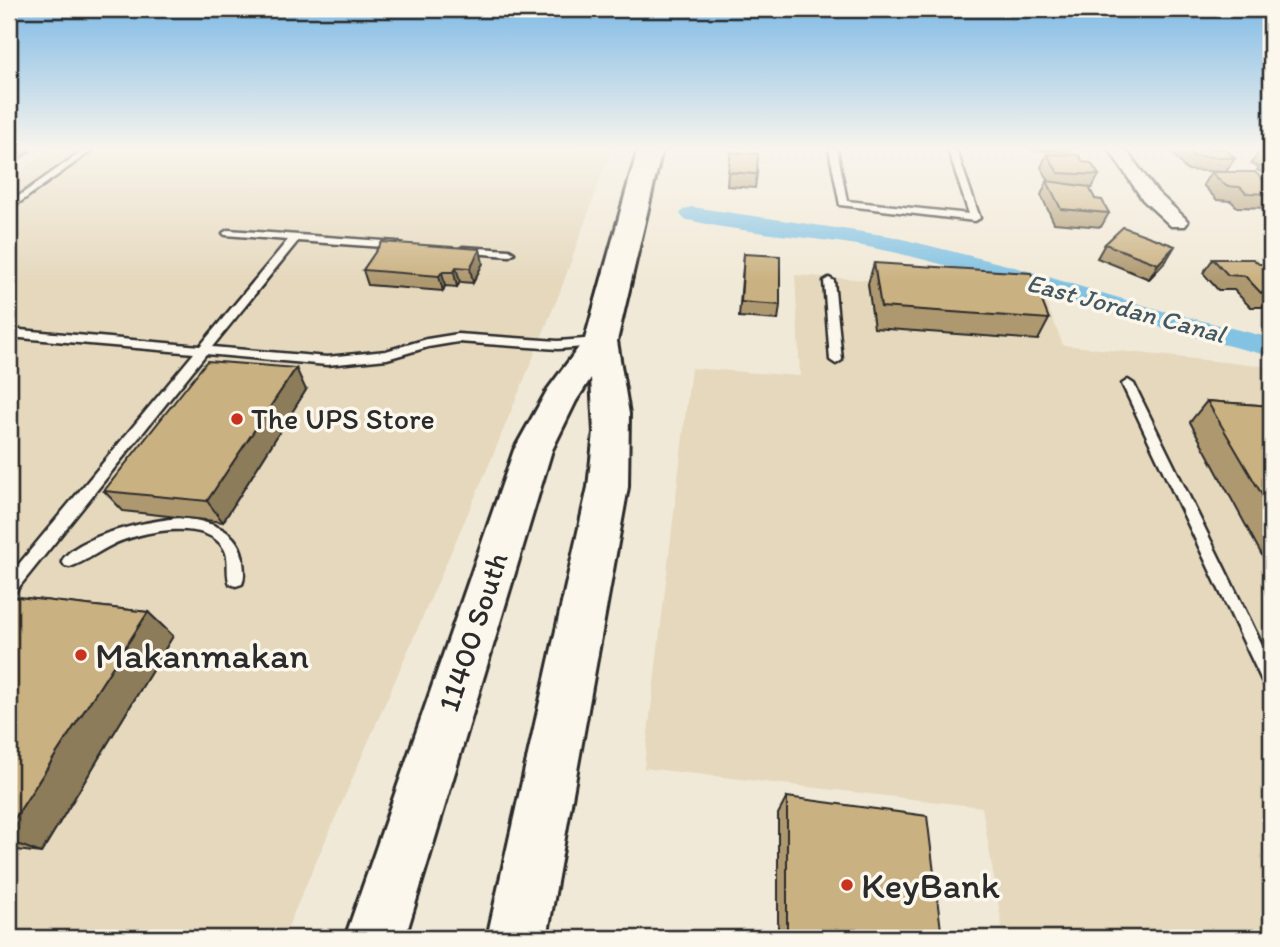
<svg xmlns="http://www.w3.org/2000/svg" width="1280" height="947" viewBox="0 0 1280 947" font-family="Itim,sans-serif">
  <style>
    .built { fill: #e5d8bd }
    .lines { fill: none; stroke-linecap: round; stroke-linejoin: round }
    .canal { fill: #82c2e3; fill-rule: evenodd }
    .lane-casing { stroke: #2b2b2b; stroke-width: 5 }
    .street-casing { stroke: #2b2b2b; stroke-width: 5 }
    .primary-casing { stroke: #2b2b2b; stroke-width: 6 }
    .lane { fill: #fbf7ec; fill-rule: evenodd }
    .street { fill: #fbf7ec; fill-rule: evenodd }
    .primary { fill: #fbf7ec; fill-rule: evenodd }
    .wall { fill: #ae986f; stroke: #2b2b2b; stroke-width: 2 }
    .shaded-wall { fill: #8d7c5a; stroke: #2b2b2b; stroke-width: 2 }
    .building { fill: #cab181; stroke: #2b2b2b; stroke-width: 2 }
    .poi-dot { fill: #c8321e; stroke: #fbf7ec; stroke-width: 2.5 }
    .labels { text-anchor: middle; stroke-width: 7; stroke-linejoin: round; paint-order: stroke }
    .far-water-label { font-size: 26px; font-style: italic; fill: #455862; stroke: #fbf7ec }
    .poi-label { font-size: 30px; fill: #2b2b2b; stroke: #fbf7ec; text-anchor: start }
    .street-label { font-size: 30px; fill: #2b2b2b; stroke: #fbf7ec }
    .near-poi-label { font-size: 37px; fill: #2b2b2b; stroke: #fbf7ec; text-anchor: start }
  </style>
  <rect width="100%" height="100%" fill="#f1e9d7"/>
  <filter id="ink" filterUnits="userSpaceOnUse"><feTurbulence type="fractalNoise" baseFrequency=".0143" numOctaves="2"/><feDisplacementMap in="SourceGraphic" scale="14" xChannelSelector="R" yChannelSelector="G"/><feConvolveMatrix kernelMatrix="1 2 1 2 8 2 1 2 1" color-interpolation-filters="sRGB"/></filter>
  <g filter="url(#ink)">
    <path class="built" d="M51 149H611L560 292 491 460 283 938H9V178Z
      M795 275 1042 292 1063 345 1271 367V938H1004L982 807 644 768 691 368 800 376Z"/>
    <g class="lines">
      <path class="canal" d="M692 207 890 236 1011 266 1163 311 1271 338V356C1144 327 1020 282 893 252 824 236 752 236 684 219L680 214 684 209Z"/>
      <defs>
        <path id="lane" d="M85 149H94L9 210V203Z
          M829 149H837L847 201 969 214 948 149H956L980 218 975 221 840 205Z
          M228 230 397 242 402 245 397 248 298 241 212 347 327 357 386 351 427 339 458 334 558 341 598 338 604 342 598 346 558 349 458 342 428 347 387 359 327 365 206 354 15 592 9 594V576L194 353 9 337V329L200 346 288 240 225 235 223 233Z
          M463 247 509 250 514 253 509 256 459 252 458 250Z
          M829 278 834 281 842 360 836 364 830 360 824 281Z
          M1128 380 1134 384 1271 663V689L1265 687 1122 384Z
          M180 518C208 521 241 529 243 562 244 569 245 577 242 584L236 586 230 584C225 572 231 558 223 547 203 518 140 532 114 544 99 551 85 562 70 567L65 566 62 561C77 535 152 520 180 518Z"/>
        <path id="street" d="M1109 149H1125L1157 192 1185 218 1188 222 1185 226H1171L1143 200Z"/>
        <path id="primary" d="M638 149H662L617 341 629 414 628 487 547 938H487L588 487 594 432 591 378 576 401 552 450 405 938H345L514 450 548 389 585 339Z"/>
      </defs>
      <use href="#lane" class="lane-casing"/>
      <use href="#street" class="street-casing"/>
      <use href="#primary" class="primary-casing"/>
      <use href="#lane" class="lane"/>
      <use href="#street" class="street"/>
      <use href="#primary" class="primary"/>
    </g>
    <path class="wall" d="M1031 149H1072L1071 152 1031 150Z
      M1169 149H1226L1235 158 1226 172 1186 170Z
      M1271 149V176L1257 170 1259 167 1251 164 1260 150Z
      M1047 154 1083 162 1099 175 1092 188H1089L1095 199 1109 213 1101 227 1054 223 1041 195 1047 181H1049L1041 167Z
      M728 172 757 174 755 188 727 186Z
      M1211 172 1271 187V204L1269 208 1237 207 1231 201 1217 200 1203 185Z
      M1105 244 1166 261 1149 279 1097 258Z
      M744 254 780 305 778 320 739 317Z
      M1213 259 1259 264H1271V307H1250L1234 290H1218L1203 273Z
      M483 263 473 283 460 282 457 287 445 286 443 291 368 285 363 270Z
      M874 263 1049 319 1038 340 874 328 868 284Z
      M306 390 223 522 123 511 104 491Z
      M1207 401 1271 406V572L1190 422Z
      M9 596 148 612 173 636 41 853 9 849Z
      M787 797 942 938H778V814Z"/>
    <path class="shaded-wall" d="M20 149H29L31 151 9 166V156Z
      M1175 246 1166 261 1149 279 1158 264Z
      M480 249 483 263 473 283 470 268Z
      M456 267 460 282 457 287 454 272Z
      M442 272 445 286 443 291 439 276Z
      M296 368 306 390 223 522 207 501Z
      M148 612 173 636 41 853 9 841V827Z"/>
    <path class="building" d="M9 149H20L9 156Z
      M1188 149H1226L1235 158 1194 156Z
      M1263 149H1271V159L1266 157 1271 155 1260 150Z
      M731 152 758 154 757 174 728 172Z
      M1047 154 1079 155 1083 162 1091 163 1099 175 1058 173Z
      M1211 172H1255L1271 187V194L1246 193 1240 187 1226 186Z
      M1047 181 1089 187 1095 199 1102 200 1109 213 1061 209Z
      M1123 227 1175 246 1158 264 1105 244Z
      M382 242 480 249 470 268 456 267 454 272H442L439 276 363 270Z
      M744 254 780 256V305L741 302Z
      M1213 259H1253L1259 264H1271V293H1261L1245 276 1228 275Z
      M874 263 1031 273 1049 319 881 307Z
      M207 361 296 368 207 501 104 491Z
      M1207 401 1271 406V510Z
      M9 596 148 612 9 827Z
      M787 797 927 816 942 938H787Z"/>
  </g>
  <linearGradient id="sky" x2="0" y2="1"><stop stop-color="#7fbae6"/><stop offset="0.53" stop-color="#f9f5ed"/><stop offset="1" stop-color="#f9f5ed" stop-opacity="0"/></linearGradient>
  <rect width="1280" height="281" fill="url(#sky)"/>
  <g class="poi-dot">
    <circle cx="237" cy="419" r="7"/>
    <circle cx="81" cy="655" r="7"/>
    <circle cx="847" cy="885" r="7"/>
  </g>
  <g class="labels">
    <g class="far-water-label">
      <text transform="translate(1126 308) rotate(15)" y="9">East Jordan Canal</text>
    </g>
    <g class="poi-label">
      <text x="251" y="429">The UPS Store</text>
    </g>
    <g class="street-label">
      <text transform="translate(473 632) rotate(-72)" y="10">11400 South</text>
    </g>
    <g class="near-poi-label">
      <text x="95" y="668">Makanmakan</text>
      <text x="861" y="898">KeyBank</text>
    </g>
  </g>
  <rect width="1280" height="947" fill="none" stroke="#fbf7ec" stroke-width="35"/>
  <rect x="18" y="18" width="1245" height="912" fill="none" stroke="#2b2b2b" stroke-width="2.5" filter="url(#ink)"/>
</svg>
